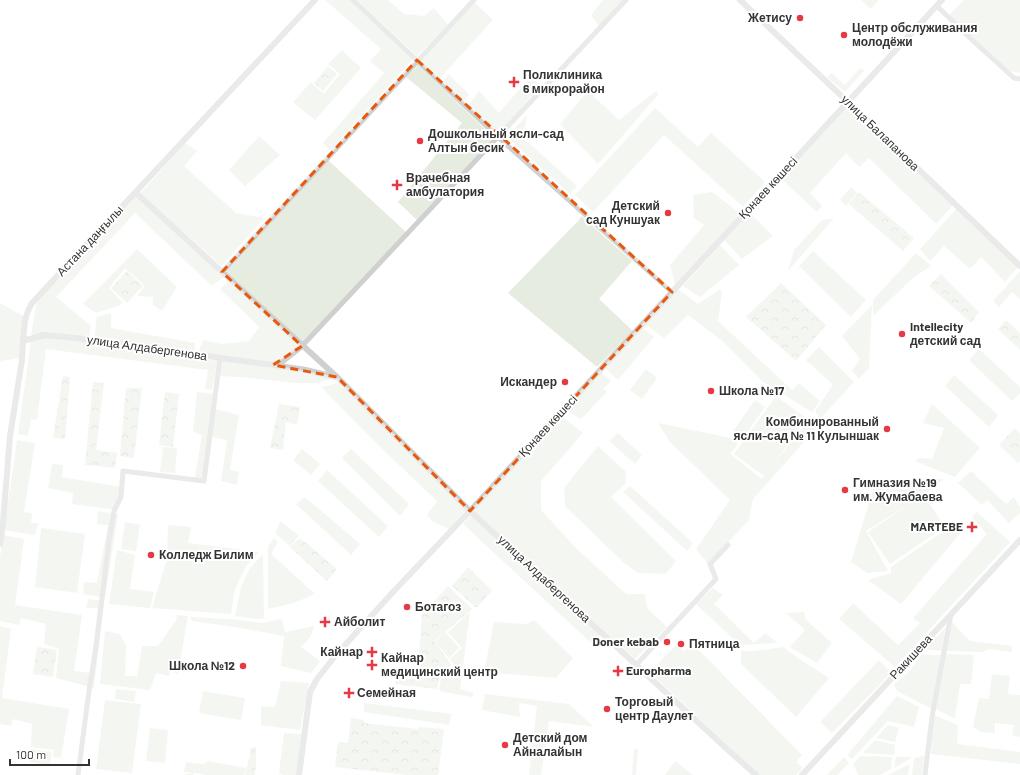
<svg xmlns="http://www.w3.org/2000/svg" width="1020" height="775" viewBox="0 0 1020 775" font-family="Barlow,sans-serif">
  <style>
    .grass { fill: #e6ecdf }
    .forest { fill: url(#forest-crowns) }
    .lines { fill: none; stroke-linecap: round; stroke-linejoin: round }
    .minor { stroke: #d0d0d0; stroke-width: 5 }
    .tertiary { stroke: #d0d0d0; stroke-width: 6 }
    .marked { fill: none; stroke: #e8590c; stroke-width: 3; stroke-dasharray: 8 5; stroke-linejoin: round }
    .poi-dot { fill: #e63946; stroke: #fff; stroke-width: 1.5 }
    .labels { text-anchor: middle; stroke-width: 4; stroke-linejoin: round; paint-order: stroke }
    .poi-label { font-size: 12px; font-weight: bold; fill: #333; stroke: #fff; text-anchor: start }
    .street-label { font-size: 12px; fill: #333; stroke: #fff }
  </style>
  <defs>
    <pattern id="forest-crowns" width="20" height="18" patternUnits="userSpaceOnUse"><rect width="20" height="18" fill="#e6ecdf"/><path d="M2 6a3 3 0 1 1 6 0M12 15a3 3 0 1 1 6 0" fill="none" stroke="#c6cbc0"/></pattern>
  </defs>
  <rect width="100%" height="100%" fill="#fff"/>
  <path class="grass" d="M325 0H351L413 59 330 151 323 143 384 73 370 61 381 49Z
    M357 0H388L404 14 424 16 434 8 448 25 417 56Z
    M603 0H623L599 26 591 15Z
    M861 0H879L871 9Z
    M964 0H1020V73L1009 71 949 15Z
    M475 3 493 20 440 78 420 60Z
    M342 50 361 68 315 120 293 102 311 82 324 94 340 74 328 64Z
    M418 65 494 138 417 220 398 202 462 123 406 77Z
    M860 68 864 71 845 92 827 77 832 73 845 85Z
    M448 74 469 94 464 102 443 82Z
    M530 77 541 85 498 134 468 106 479 91 499 113Z
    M588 91 619 120 656 91 658 95 598 164 560 124Z
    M849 104 953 205 936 224 869 158 859 167 846 153 810 193 822 206 817 212 780 178Z
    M655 108 698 147 711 133 765 182 743 207 664 135 593 212 575 195Z
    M527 115 523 138 577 186 570 194 507 137Z
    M259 136 280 155 245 186 229 170Z
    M185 143 197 151 184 166 236 213 264 218 222 266 140 194Z
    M328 160 406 232 303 343 226 271Z
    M851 187 857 193 846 206 840 200Z
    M712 192 741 214 675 285 670 265 704 225 694 218 693 195Z
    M135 196 224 277 212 286 135 213 56 297 91 326 89 339 44 333 31 335 37 300Z
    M957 208 1018 267 1005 282 981 257 970 269 944 246 930 261 920 249Z
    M750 213 773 236 742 259 724 240Z
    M581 216 632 261 599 299 633 331 597 367 508 293 579 220Z
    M834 218 788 271 794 250 822 220Z
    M720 245 739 265 700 297 683 286Z
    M137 249 177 287 162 311 153 305V297L137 296 145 286 125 268 109 288 123 303 118 306 96 313 83 304Z
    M813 251 866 300 851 317 799 266Z
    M916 253 931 266 914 277 873 316V300Z
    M1020 271V299L1012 292 999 307 993 301Z
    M228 282 300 346 273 363 198 353 203 340 222 344 249 341 259 327 220 289Z
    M678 289 698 304 720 289 722 293 718 321 792 390 799 383 820 401 812 412 762 381 721 340 688 315 664 338 646 325Z
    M0 303 27 318 20 358 0 361Z
    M872 305 869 368 859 379 852 371 860 359 842 336Z
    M111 313V328L195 343 194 353 94 340 97 317Z
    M643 328 654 337 618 380 605 368Z
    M44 336 217 361 212 390 205 389 208 370 46 349 37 419 31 420 28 436 18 434 31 341Z
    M819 347 854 382 820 419 815 411 833 385 806 360Z
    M979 349 1020 387V393L1012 401 969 360Z
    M222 360 335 378 317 383H295L239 377 220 376Z
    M646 369 657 378 642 399 630 390Z
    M601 372 611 381 603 389 607 392 581 419 567 411Z
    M954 375 998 415 989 427 945 386Z
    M338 383 388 431 466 510 449 529 433 522 427 515 437 501 380 447 321 387Z
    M197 392 214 394 203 479 195 477 202 435 193 432Z
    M776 396 806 418 773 465 810 418 820 424 753 499 749 520 708 564 696 549 730 500 670 442 658 423 731 438 738 444 730 454 762 479 764 476 734 454Z
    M755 400 765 407 743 438 733 431Z
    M932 404 980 448 955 477 915 461 919 458 932 459 944 428 923 423Z
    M215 409 239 415 230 470 239 472 237 485 221 481 227 440 211 437Z
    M561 416 583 433 541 481V510L577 549 626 594H645L647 608 667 627 635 659 473 511Z
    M618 433 642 455 635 464 609 441Z
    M17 440 35 443 24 512 32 513 31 523H38L35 535 4 530Z
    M598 446 626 472 625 484 611 497 676 561 666 574 638 573 624 563 565 506 564 488Z
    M163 447 177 448 175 473 160 472Z
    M302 449 320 464 311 475 293 460Z
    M351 449 409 504 400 516 342 458Z
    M52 464 63 465 62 477 121 487 118 510 72 504 73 493 48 488Z
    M327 470 388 526 379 537 318 481Z
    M971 471 1006 504 1014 497 1020 507V513L1009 523 987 500 982 505 958 483Z
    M944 479 924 495 945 527 890 564 868 532 914 501 866 531 888 571 867 573 851 562 876 480Z
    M630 486 693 543 687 551 623 492Z
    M305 497 360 544 351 555 296 504Z
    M98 511 118 514 105 598 83 594 84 582 97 583 108 525 97 524Z
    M977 512 1010 542 895 667 839 619 853 603 898 645 920 623 913 618 987 534 972 517Z
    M471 515 601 635 591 643 463 524Z
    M281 521 299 536 290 546 275 533Z
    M125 522 140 525 136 551 121 549Z
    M168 525 191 527 188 543 259 552 247 565 235 589 231 614 152 608 167 559Z
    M41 528 85 534 77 593 35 587Z
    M948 528 962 531 901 604 868 580 891 573V567Z
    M3 535 24 539 15 605 82 615 74 671 90 673 98 609 86 607 89 599 104 601 94 688 56 678 59 649 44 644 46 624 21 618 19 625 0 621V558Z
    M274 538 278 542 271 554 315 594 294 603 268 609V547Z
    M117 550 135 555 130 589 154 592 150 608 109 604Z
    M263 554 264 618 259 619 235 616 241 587 250 568Z
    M713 588 723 595 714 604 754 643 765 633 778 643 740 645 696 604Z
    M470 612 460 689 474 693 472 697 439 691 441 678 451 679 453 664 450 659 462 648 448 632Z
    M804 612 806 620 832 643 817 663 790 647 805 630 786 613Z
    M176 615 188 616 178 674 170 671 169 676 156 673 150 690 100 684 105 631 120 634 126 646 125 676H137L142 646H158L177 619Z
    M190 617 230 619 262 623 282 619 285 632 314 626 311 636 301 647 320 661 311 673 281 666 284 636 234 627 192 621Z
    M534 620 573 658 556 678 484 672 494 622 526 624Z
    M952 622 970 641 1012 646V652L989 649 982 652 946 651Z
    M0 626 11 629 2 698 69 709 61 758 53 757 54 750 31 747 32 724 13 719 11 726 0 724Z
    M945 628 942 651 925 649Z
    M445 632 459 648 449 658 435 642Z
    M677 644 684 651 693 644 802 755 796 762 803 768 796 775H759L650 672Z
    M783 647 792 654 829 678 796 717 741 664V651H754Z
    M945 654 974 655 971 684H960L955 719 936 709Z
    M920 655H941L932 709 897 691 894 684 910 671Z
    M879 660 891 673 832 733 820 722Z
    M992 674 1010 676 1008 694 1020 695V737L1012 735 1014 725 995 723V733L981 732 973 727 979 698 989 699Z
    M281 681 309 683 300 730 261 725V706L275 707Z
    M116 689 136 691 134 702 115 699Z
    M203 691 245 698 241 720 199 713Z
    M485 694 569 704 594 727 549 721 541 775H529L537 706 519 703 520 717 482 710Z
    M897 696 919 707 914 727 888 721 852 759 847 755Z
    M105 700 141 704 132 773 96 769Z
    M364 703 452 714 449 725 364 712Z
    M933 715 958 725 957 744 1020 752V764L931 754Z
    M888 725 899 728 895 742 876 738Z
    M150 728 168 730 165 763 146 761Z
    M284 733 303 734 298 775H283L279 773Z
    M875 740 895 745 894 755 863 753Z
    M634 748 638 750 636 775H632Z
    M31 749 52 752 50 765 29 762Z
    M860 756 892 757 891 769 879 775H858L853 764Z
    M924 756 922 775H912L914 758Z
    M844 757 849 763 837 775H827Z
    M896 757H913L894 768Z
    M208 761 246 768 244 775H207L194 773 193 775H184L192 773 184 772 186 762 203 764Z
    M675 761 693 775H665Z
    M910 764 908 775H888Z"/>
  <path class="forest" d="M328 66 337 74 323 91 314 83Z
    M859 192 914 238 903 251 849 204Z
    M127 271 143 286 127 303 111 288Z
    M941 274 979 312 971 323 929 286Z
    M781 283 826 325 796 361 746 317Z
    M1006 320 1020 333V350L998 329Z
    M63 376 70 377 65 439 53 438Z
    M93 382 104 383 96 450 117 453 115 468 85 465Z
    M126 388H142L134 458 120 456Z
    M165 392 179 394 173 447 159 445Z
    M279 404 300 407 297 425 286 422 283 450 270 448Z
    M1015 428 1020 434V461L1018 463 999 445Z
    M300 538 337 569 327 581 290 547Z
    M468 567 492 591 476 608 452 586Z
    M448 586 472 609 434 641 451 664 448 676 440 675 437 689 395 684 396 678 417 679 422 615Z
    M37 647 57 650 53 677 33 674Z
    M351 718 364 720V723L418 729V727L444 729 438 775H407L335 767 338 742 348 743Z
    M256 747V766L255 775H245L250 755V748Z"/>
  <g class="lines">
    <path class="minor" d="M353 0 498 137 672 292
      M937 6 970 38 1014 78 1020 79
      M222 272 474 0
      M302 346 626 0
      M636 665 716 579 710 564 728 545
      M78 775 89 691 96 647 109 541 114 511 121 497 123 471 204 481 220 358
      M925 775 932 717 951 614"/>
    <path class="tertiary" d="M740 0 848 102 1020 266
      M136 193 337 377 470 511 728 750 756 775
      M23 341 44 335 75 338 131 345 196 354 220 358 273 365 306 370 335 377
      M274 364 283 361 302 346
      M0 544 3 523 10 436 22 360 23 341 25 320 28 311 32 303 315 0
      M299 775 310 692 317 679 336 655 393 592 470 511 942 0
      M802 775 1020 540"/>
  </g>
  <path d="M0 0H1020V775H0ZM417 60 672 292 470 511 337 377 273 365 302 346 222 272Z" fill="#fff" fill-opacity=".55" fill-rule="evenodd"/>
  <path class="marked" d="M417 60 672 292 470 511 337 377 273 365 302 346 222 272Z"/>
  <g class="poi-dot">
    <circle cx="800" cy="18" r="4"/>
    <circle cx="844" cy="35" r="4"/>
    <path d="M512 76h4v4h4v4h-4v4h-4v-4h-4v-4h4z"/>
    <circle cx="420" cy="141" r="4"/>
    <path d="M395 179h4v4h4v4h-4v4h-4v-4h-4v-4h4z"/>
    <circle cx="668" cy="213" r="4"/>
    <circle cx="902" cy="334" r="4"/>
    <circle cx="565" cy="382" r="4"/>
    <circle cx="711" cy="391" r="4"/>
    <circle cx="887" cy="429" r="4"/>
    <circle cx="845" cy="490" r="4"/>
    <path d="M970 521h4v4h4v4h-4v4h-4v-4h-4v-4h4z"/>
    <circle cx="151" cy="555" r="4"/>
    <circle cx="407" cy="607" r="4"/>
    <path d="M323 616h4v4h4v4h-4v4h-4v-4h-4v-4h4z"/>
    <circle cx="667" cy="642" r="4"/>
    <circle cx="681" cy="644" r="4"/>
    <path d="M370 646h4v4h4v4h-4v4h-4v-4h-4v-4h4z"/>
    <path d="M370 659h4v4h4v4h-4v4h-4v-4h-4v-4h4z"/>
    <circle cx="243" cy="666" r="4"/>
    <path d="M616 665h4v4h4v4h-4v4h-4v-4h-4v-4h4z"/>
    <path d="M347 687h4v4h4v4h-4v4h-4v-4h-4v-4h4z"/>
    <circle cx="607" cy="709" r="4"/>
    <circle cx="505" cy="745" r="4"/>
  </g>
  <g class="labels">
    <g class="poi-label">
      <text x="792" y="22" text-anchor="end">Жетису</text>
      <text x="852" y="32">Центр обслуживания<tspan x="852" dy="14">молодёжи</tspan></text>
      <text x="523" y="79">Поликлиника<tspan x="523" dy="14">6 микрорайон</tspan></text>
      <text x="428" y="138">Дошкольный ясли-сад<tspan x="428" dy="14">Алтын бесик</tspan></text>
      <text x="406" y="182">Врачебная<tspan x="406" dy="14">амбулатория</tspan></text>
      <text x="660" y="210" text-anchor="end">Детский<tspan x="660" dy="14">сад Куншуак</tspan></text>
      <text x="910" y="331">Intellecity<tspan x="910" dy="14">детский сад</tspan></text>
      <text x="557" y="386" text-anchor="end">Искандер</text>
      <text x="719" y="395">Школа №17</text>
      <text x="879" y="426" text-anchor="end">Комбинированный<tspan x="879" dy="14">ясли-сад № 11 Кулыншак</tspan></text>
      <text x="853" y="487">Гимназия №19<tspan x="853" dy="14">им. Жумабаева</tspan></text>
      <text x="963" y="531" text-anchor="end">MARTEBE</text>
      <text x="159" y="559">Колледж Билим</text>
      <text x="415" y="611">Ботагоз</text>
      <text x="334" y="626">Айболит</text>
      <text x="659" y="646" text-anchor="end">Doner kebab</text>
      <text x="689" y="648">Пятница</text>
      <text x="363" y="656" text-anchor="end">Кайнар</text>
      <text x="381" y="662">Кайнар<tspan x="381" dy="14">медицинский центр</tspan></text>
      <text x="235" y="670" text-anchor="end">Школа №12</text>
      <text x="626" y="675">Europharma</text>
      <text x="357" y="697">Семейная</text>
      <text x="615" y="706">Торговый<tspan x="615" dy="14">центр Даулет</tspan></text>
      <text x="513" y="742">Детский дом<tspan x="513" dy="14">Айналайын</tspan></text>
    </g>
    <g class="street-label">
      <text transform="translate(880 133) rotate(44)" y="4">улица Балапанова</text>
      <text transform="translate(768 188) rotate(-47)" y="4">Қонаев көшесі</text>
      <text transform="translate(90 241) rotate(-47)" y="4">Астана даңғылы</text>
      <text transform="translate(147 348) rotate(8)" y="4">улица Алдабергенова</text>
      <text transform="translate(548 426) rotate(-47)" y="4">Қонаев көшесі</text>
      <text transform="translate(544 579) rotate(43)" y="4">улица Алдабергенова</text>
      <text transform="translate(911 657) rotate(-47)" y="4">Ракишева</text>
    </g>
  </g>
  <path d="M10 759v6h79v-6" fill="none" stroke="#333333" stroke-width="2"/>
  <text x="16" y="759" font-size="12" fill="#333333" stroke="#ffffff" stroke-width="3" paint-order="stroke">100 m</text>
</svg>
